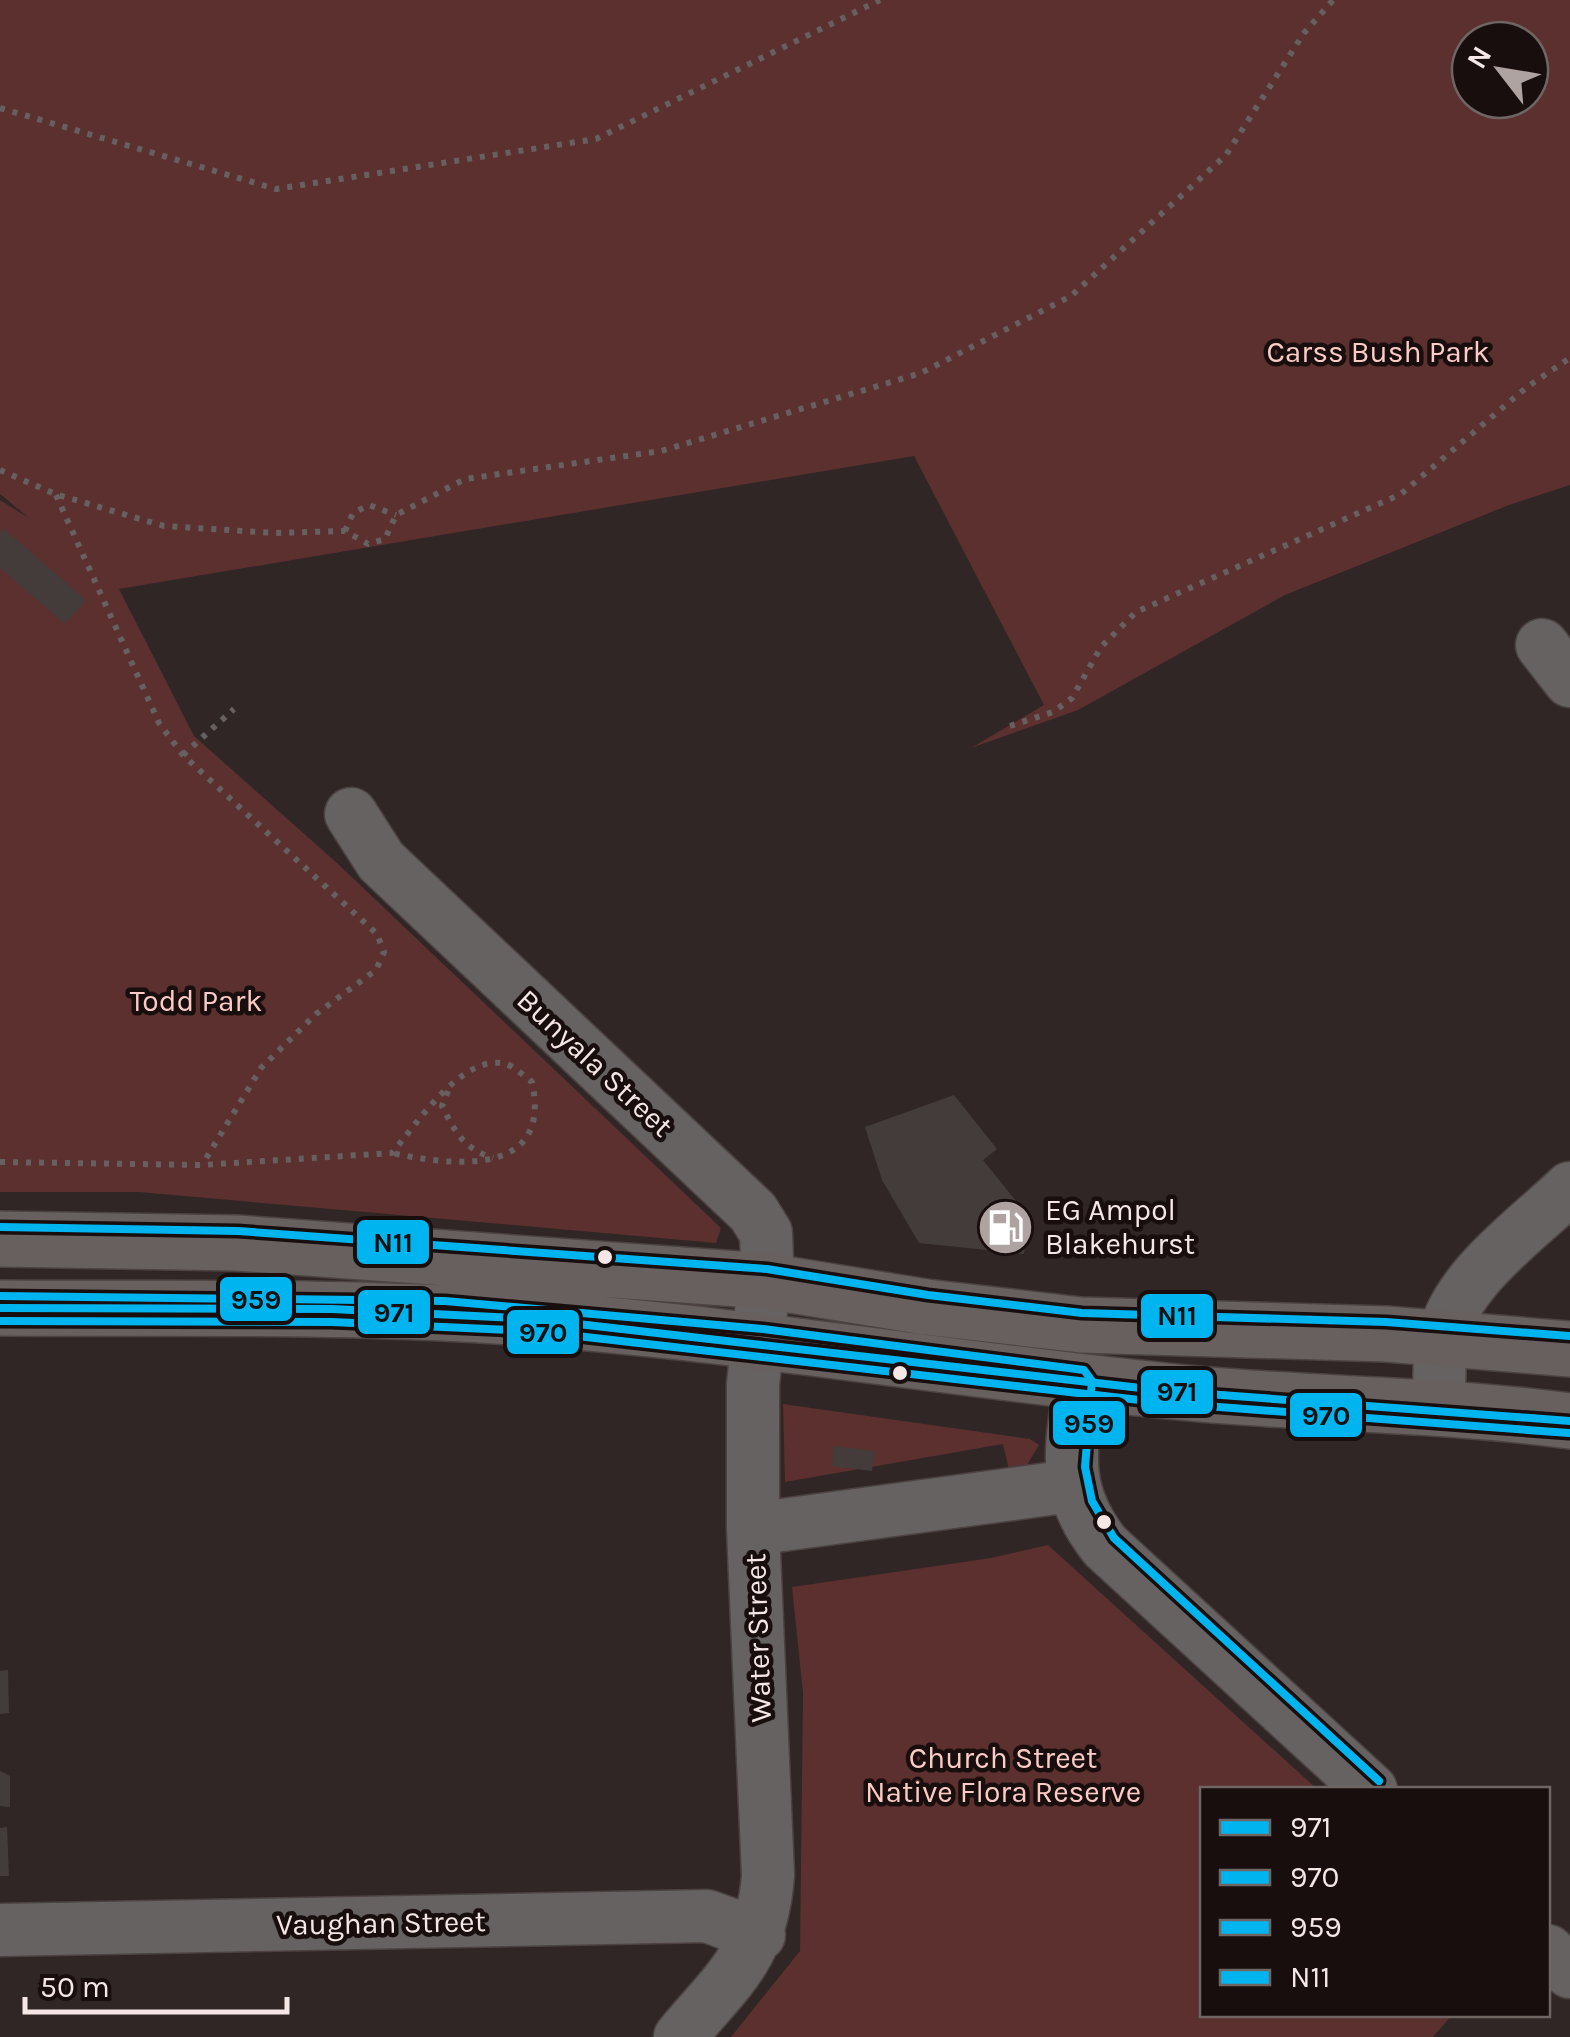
<svg xmlns="http://www.w3.org/2000/svg" width="1570" height="2037" viewBox="0 0 1570 2037" font-family="Karla,sans-serif">
  <style>
    .green { fill: #5b302e; fill-rule: evenodd }
    .building { fill: #443c3b }
    .lines { fill: none; stroke-linecap: round; stroke-linejoin: round }
    .minor-casing { stroke: #4b4241; stroke-width: 55 }
    .highway-casing { stroke: #4b4241; stroke-width: 58 }
    .path { stroke: #666160; stroke-width: 6; stroke-dasharray: 5 8; stroke-linecap: butt }
    .minor { stroke: #666262; stroke-width: 52 }
    .highway { stroke: #67605e; stroke-width: 55 }
    .bus-1-casing { stroke: #170e0d; stroke-width: 15 }
    .bus-2-casing { stroke: #170e0d; stroke-width: 15 }
    .bus-3-casing { stroke: #170e0d; stroke-width: 15 }
    .bus-4-casing { stroke: #170e0d; stroke-width: 15 }
    .bus-1 { stroke: #00b5ef; stroke-width: 8 }
    .bus-2 { stroke: #00b5ef; stroke-width: 8 }
    .bus-3 { stroke: #00b5ef; stroke-width: 8 }
    .bus-4 { stroke: #00b5ef; stroke-width: 8 }
    .bus-dot { fill: #f4e7e5; stroke: #170e0d; stroke-width: 4 }
    .labels { text-anchor: middle; stroke-width: 9; stroke-linejoin: round; paint-order: stroke }
    .park-label { font-size: 30px; fill: #fdcbc6; stroke: #170e0d }
    .street-label { font-size: 30px; fill: #f4e7e5; stroke: #170e0d }
    .poi-label { font-size: 30px; fill: #f4e7e5; stroke: #170e0d; text-anchor: start }
    .line-badge { stroke: #170e0d; stroke-width: 4 }
    .pale-badge-label { font-size: 28px; text-anchor: middle; font-weight: bold; fill: #111 }
  </style>
  <rect width="100%" height="100%" fill="#302625"/>
  <path class="green" d="M0 0H1570V485L1509 505 1285 595 1078 710 971 748 1044 705 914 456 119 589 194 736 337 863 721 1228 716 1243 139 1192H0V500L29 518 0 494ZM1470 40H1530V100H1470Z
    M783 1404 1030 1439 1039 1445 1023 1472 1010 1474 1003 1444 785 1482Z
    M1048 1545 1317 1789 1202 1790V2014L1452 2015 1433 2037H731L800 1951 803 1693 792 1587 991 1558Z"/>
  <path class="building" d="M4 529 86 600 65 624 0 568V533Z
    M954 1095 997 1149 983 1160 1028 1216 1024 1254 919 1243 882 1180 865 1127Z
    M834 1446 875 1451 872 1471 832 1466Z
    M8 1670 9 1713 0 1714V1671Z
    M0 1771 10 1776V1807L0 1806Z
    M7 1827 9 1876H0V1828Z"/>
  <g class="lines">
    <defs>
      <path id="minor" d="M1542 645 1570 681
        M351 814 381 861 753 1212 766 1233 767 1259 753 1384V1529L768 1875C762 1956 729 1978 680 2037
        M1080 1382C1071 1450 1060 1489 1105 1546L1371 1790
        M1439 1406C1440 1386 1438 1363 1442 1343 1453 1280 1527 1230 1570 1188
        M753 1529 1071 1486
        M0 1930 707 1916 759 1935
        M1548 1951 1570 1972"/>
      <path id="highway" d="M0 1239 237 1243 766 1281 926 1307 1081 1325 1386 1334 1570 1349
        M0 1308C147 1309 296 1306 443 1313 686 1324 926 1367 1167 1391 1301 1405 1436 1403 1570 1421"/>
    </defs>
    <use href="#minor" class="minor-casing"/>
    <use href="#highway" class="highway-casing"/>
    <path class="path" d="M0 108 276 189 596 139 880 0
      M0 470 55 494 164 526 275 533 345 531 368 544 385 539 396 515 465 479 661 451 921 373 1071 296 1226 155 1304 33 1333 0
      M56 495 159 723 183 755 377 934 384 952 376 970 316 1014 261 1068 202 1165
      M345 531 353 513 369 505 396 515
      M1010 726 1053 712 1072 698 1101 647 1136 612 1401 494 1527 387 1570 358
      M183 755 234 709
      M448 1091 442 1106C455 1132 464 1149 493 1158
      M0 1162 202 1165 392 1153C416 1125 463 1052 506 1064 514 1066 525 1077 532 1082 553 1178 453 1166 392 1153"/>
    <use href="#minor" class="minor"/>
    <use href="#highway" class="highway"/>
    <defs>
      <path id="bus-1" d="M0 1308 332 1309 534 1319 1167 1391 1570 1421"/>
      <path id="bus-2" d="M0 1321 332 1322 533 1331 1166 1403 1569 1433"/>
      <path id="bus-3" d="M0 1296 445 1301 763 1329 1084 1370 1092 1381 1085 1467 1092 1501 1114 1538 1379 1781"/>
      <path id="bus-4" d="M0 1227 238 1231 767 1269 928 1295 1082 1313 1386 1322 1570 1336"/>
    </defs>
    <use href="#bus-1" class="bus-1-casing"/>
    <use href="#bus-2" class="bus-2-casing"/>
    <use href="#bus-3" class="bus-3-casing"/>
    <use href="#bus-4" class="bus-4-casing"/>
    <use href="#bus-1" class="bus-1"/>
    <use href="#bus-2" class="bus-2"/>
    <use href="#bus-3" class="bus-3"/>
    <use href="#bus-4" class="bus-4"/>
  </g>
  <defs>
    <symbol id="fuel-disc" viewBox="-11 -11 22 22"><circle r="9.5" fill="#afa3a2" stroke="#170e0d"/><path d="M-5.5-6h7V0h2V4h1.3V-2.5L3-4.5l.8-.8L6-3V5H2.5V1h-1V6h-7ZM-4.2-4.7v3.2H.2V-4.7Z" fill="#fff"/></symbol>
  </defs>
  <g fill-rule="evenodd">
    <use href="#fuel-disc" x="974" y="1196" width="63" height="63"/>
  </g>
  <g class="bus-dot">
    <circle cx="605" cy="1257" r="9"/>
    <circle cx="900" cy="1373" r="9"/>
    <circle cx="1104" cy="1522" r="9"/>
  </g>
  <g class="labels">
    <g class="park-label">
      <text x="1378" y="362">Carss Bush Park</text>
      <text x="196" y="1011">Todd Park</text>
      <text x="1003" y="1768">Church Street<tspan x="1003" dy="34">Native Flora Reserve</tspan></text>
    </g>
    <g class="street-label">
      <text transform="translate(595 1063) rotate(43)" y="10">Bunyala Street</text>
      <text transform="translate(758 1638) rotate(-92)" y="10">Water Street</text>
      <text transform="translate(381 1923) rotate(-1)" y="10">Vaughan Street</text>
    </g>
    <g class="poi-label">
      <text x="1045" y="1220">EG Ampol<tspan x="1045" dy="34">Blakehurst</tspan></text>
    </g>
  </g>
  <g class="line-badge">
    <rect x="355" y="1218" width="76" height="48" rx="10" fill="#00b5ef"/>
    <rect x="218" y="1275" width="76" height="48" rx="10" fill="#00b5ef"/>
    <rect x="356" y="1288" width="76" height="48" rx="10" fill="#00b5ef"/>
    <rect x="1139" y="1292" width="76" height="48" rx="10" fill="#00b5ef"/>
    <rect x="505" y="1308" width="76" height="48" rx="10" fill="#00b5ef"/>
    <rect x="1139" y="1368" width="76" height="48" rx="10" fill="#00b5ef"/>
    <rect x="1288" y="1391" width="76" height="48" rx="10" fill="#00b5ef"/>
    <rect x="1051" y="1399" width="76" height="48" rx="10" fill="#00b5ef"/>
  </g>
  <g class="pale-badge-label">
    <text x="393" y="1252">N11</text>
    <text x="256" y="1309">959</text>
    <text x="394" y="1322">971</text>
    <text x="1177" y="1325">N11</text>
    <text x="543" y="1342">970</text>
    <text x="1177" y="1401">971</text>
    <text x="1326" y="1425">970</text>
    <text x="1089" y="1433">959</text>
  </g>
  <rect x="1200" y="1787" width="350" height="230" fill="#170e0d" stroke="#6f6563" stroke-width="2.5"/>
  <rect x="1220" y="1820" width="50" height="15" fill="#00b5ef" stroke="#6f6563" stroke-width="2.5"/>
  <text x="1290" y="1837" font-size="30" fill="#f4e7e5">971</text>
  <rect x="1220" y="1870" width="50" height="15" fill="#00b5ef" stroke="#6f6563" stroke-width="2.5"/>
  <text x="1290" y="1887" font-size="30" fill="#f4e7e5">970</text>
  <rect x="1220" y="1920" width="50" height="15" fill="#00b5ef" stroke="#6f6563" stroke-width="2.5"/>
  <text x="1290" y="1937" font-size="30" fill="#f4e7e5">959</text>
  <rect x="1220" y="1970" width="50" height="15" fill="#00b5ef" stroke="#6f6563" stroke-width="2.5"/>
  <text x="1290" y="1987" font-size="30" fill="#f4e7e5">N11</text>
  <g transform="translate(1500 70) rotate(301)"><circle r="48" fill="#170e0d" stroke="#6f6563" stroke-width="2.5"/>
  <path d="M0-8L18 38L0 25L-18 38Z" fill="#afa3a2"/>
  <text y="-15" font-size="28" font-weight="bold" text-anchor="middle" fill="#f4e7e5">N</text>
  </g>
  <path d="M25 1997v15h262v-15" fill="none" stroke="#f4e7e5" stroke-width="5"/>
  <text x="40" y="1997" font-size="30" fill="#f4e7e5" stroke="#170e0d" stroke-width="8" paint-order="stroke">50 m</text>
</svg>
